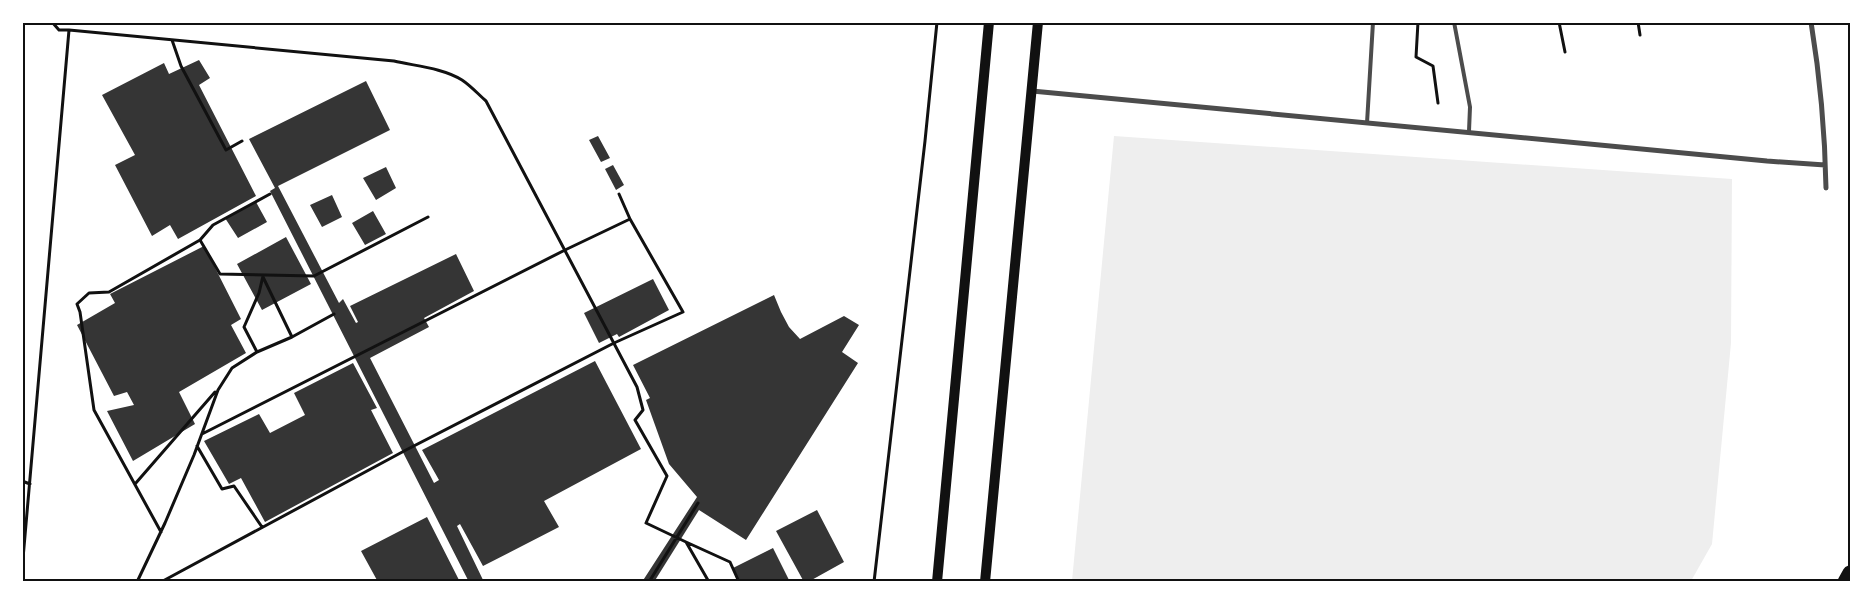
<svg xmlns="http://www.w3.org/2000/svg" width="1873" height="604" viewBox="0 0 1873 604" font-family="Literata,serif">
  <style>
    .green { fill: #eee }
    .building { fill: #353535 }
    .lines { fill: none; stroke-linecap: round; stroke-linejoin: round }
    .path { stroke: #111; stroke-width: 3 }
    .service { stroke: #4c4c4c; stroke-width: 4 }
    .minor { stroke: #4c4c4c; stroke-width: 5 }
    .secondary { stroke: #111; stroke-width: 10 }
    .motorway { stroke: #111; stroke-width: 15 }
    .neatline { fill: none; stroke: #111; stroke-width: 2 }
  </style>
  <rect width="100%" height="100%" fill="#fff"/>
  <path class="green" d="M1114 136 1732 179 1731 343 1712 544 1691 581H1072Z"/>
  <path class="building" d="M199 60 210 78 199 85 256 196 178 239 170 225 152 236 115 165 135 155 102 95 164 63 169 74Z
    M366 81 390 130 278 186 339 303 343 299 356 323 358 322 350 306 456 254 474 291 424 318 429 327 370 358 434 483 439 480 422 450 595 361 641 449 544 501 559 527 483 566 460 524 457 526 484 582H469L270 191 275 188 249 139Z
    M598 136 610 158 601 162 589 140Z
    M613 165 624 185 616 190 605 169Z
    M386 167 396 188 376 200 363 178Z
    M332 195 342 217 322 227 310 205Z
    M256 202 267 222 238 238 225 218Z
    M373 211 386 234 365 245 352 223Z
    M286 237 311 284 262 310 237 264Z
    M204 246 241 319 231 325 246 353 179 392 195 424 133 461 107 411 134 405 127 392 114 396 77 325 115 303 110 294Z
    M653 279 669 310 619 337 617 334 599 343 584 313Z
    M774 295 781 312 789 327 800 339 844 316 859 325 842 352 858 363 746 540 699 510 654 582H642L697 497 669 464 646 400 650 398 633 365Z
    M353 363 377 408 371 410 393 453 265 522 241 478 229 484 204 441 259 414 270 433 305 415 294 393Z
    M817 510 844 562 808 582H804L776 531Z
    M427 517 460 582H378L361 551Z
    M773 548 790 582H738L733 568Z"/>
  <g class="lines">
    <path class="path" d="M1418 22 1416 57 1433 66 1438 103
      M1559 22 1565 52
      M1638 22 1640 35
      M69 30 394 61C415 66 443 68 462 80 471 86 478 94 486 101L637 387 643 410 635 420 667 476 646 523 686 542 709 582
      M172 40 181 66 226 150 242 141
      M200 240 213 225 270 194
      M263 277 292 337
      M257 352 292 337 334 314
      M202 434 565 250 630 219
      M197 446 222 489 234 486 262 527
      M22 481 30 484
      M135 484 215 392
      M161 532 94 410 80 312 77 304 89 293 109 292 200 240 220 274 314 276 428 217
      M686 542 730 562 739 582
      M22 570 69 30H59L52 22
      M137 582 165 523 194 455 218 390 232 368 257 352 244 327 259 293 263 276
      M161 582 406 450 614 343 683 312 630 219 619 194
      M649 582 698 503
      M874 582 925 141 937 22"/>
    <path class="service" d="M1454 22 1470 107 1469 131
      M1367 123 1373 22"/>
    <path class="minor" d="M1811 22C1820 77 1825 132 1826 188
      M1032 91 1767 161 1825 165"/>
    <path class="secondary" d="M937 582 989 22
      M985 582 1038 22"/>
    <path class="motorway" d="M1845 582 1850 573"/>
  </g>
  <rect width="1873" height="604" fill="none" stroke="#ffffff" stroke-width="48"/>
  <rect x="24" y="24" width="1825" height="556" class="neatline"/>
</svg>
